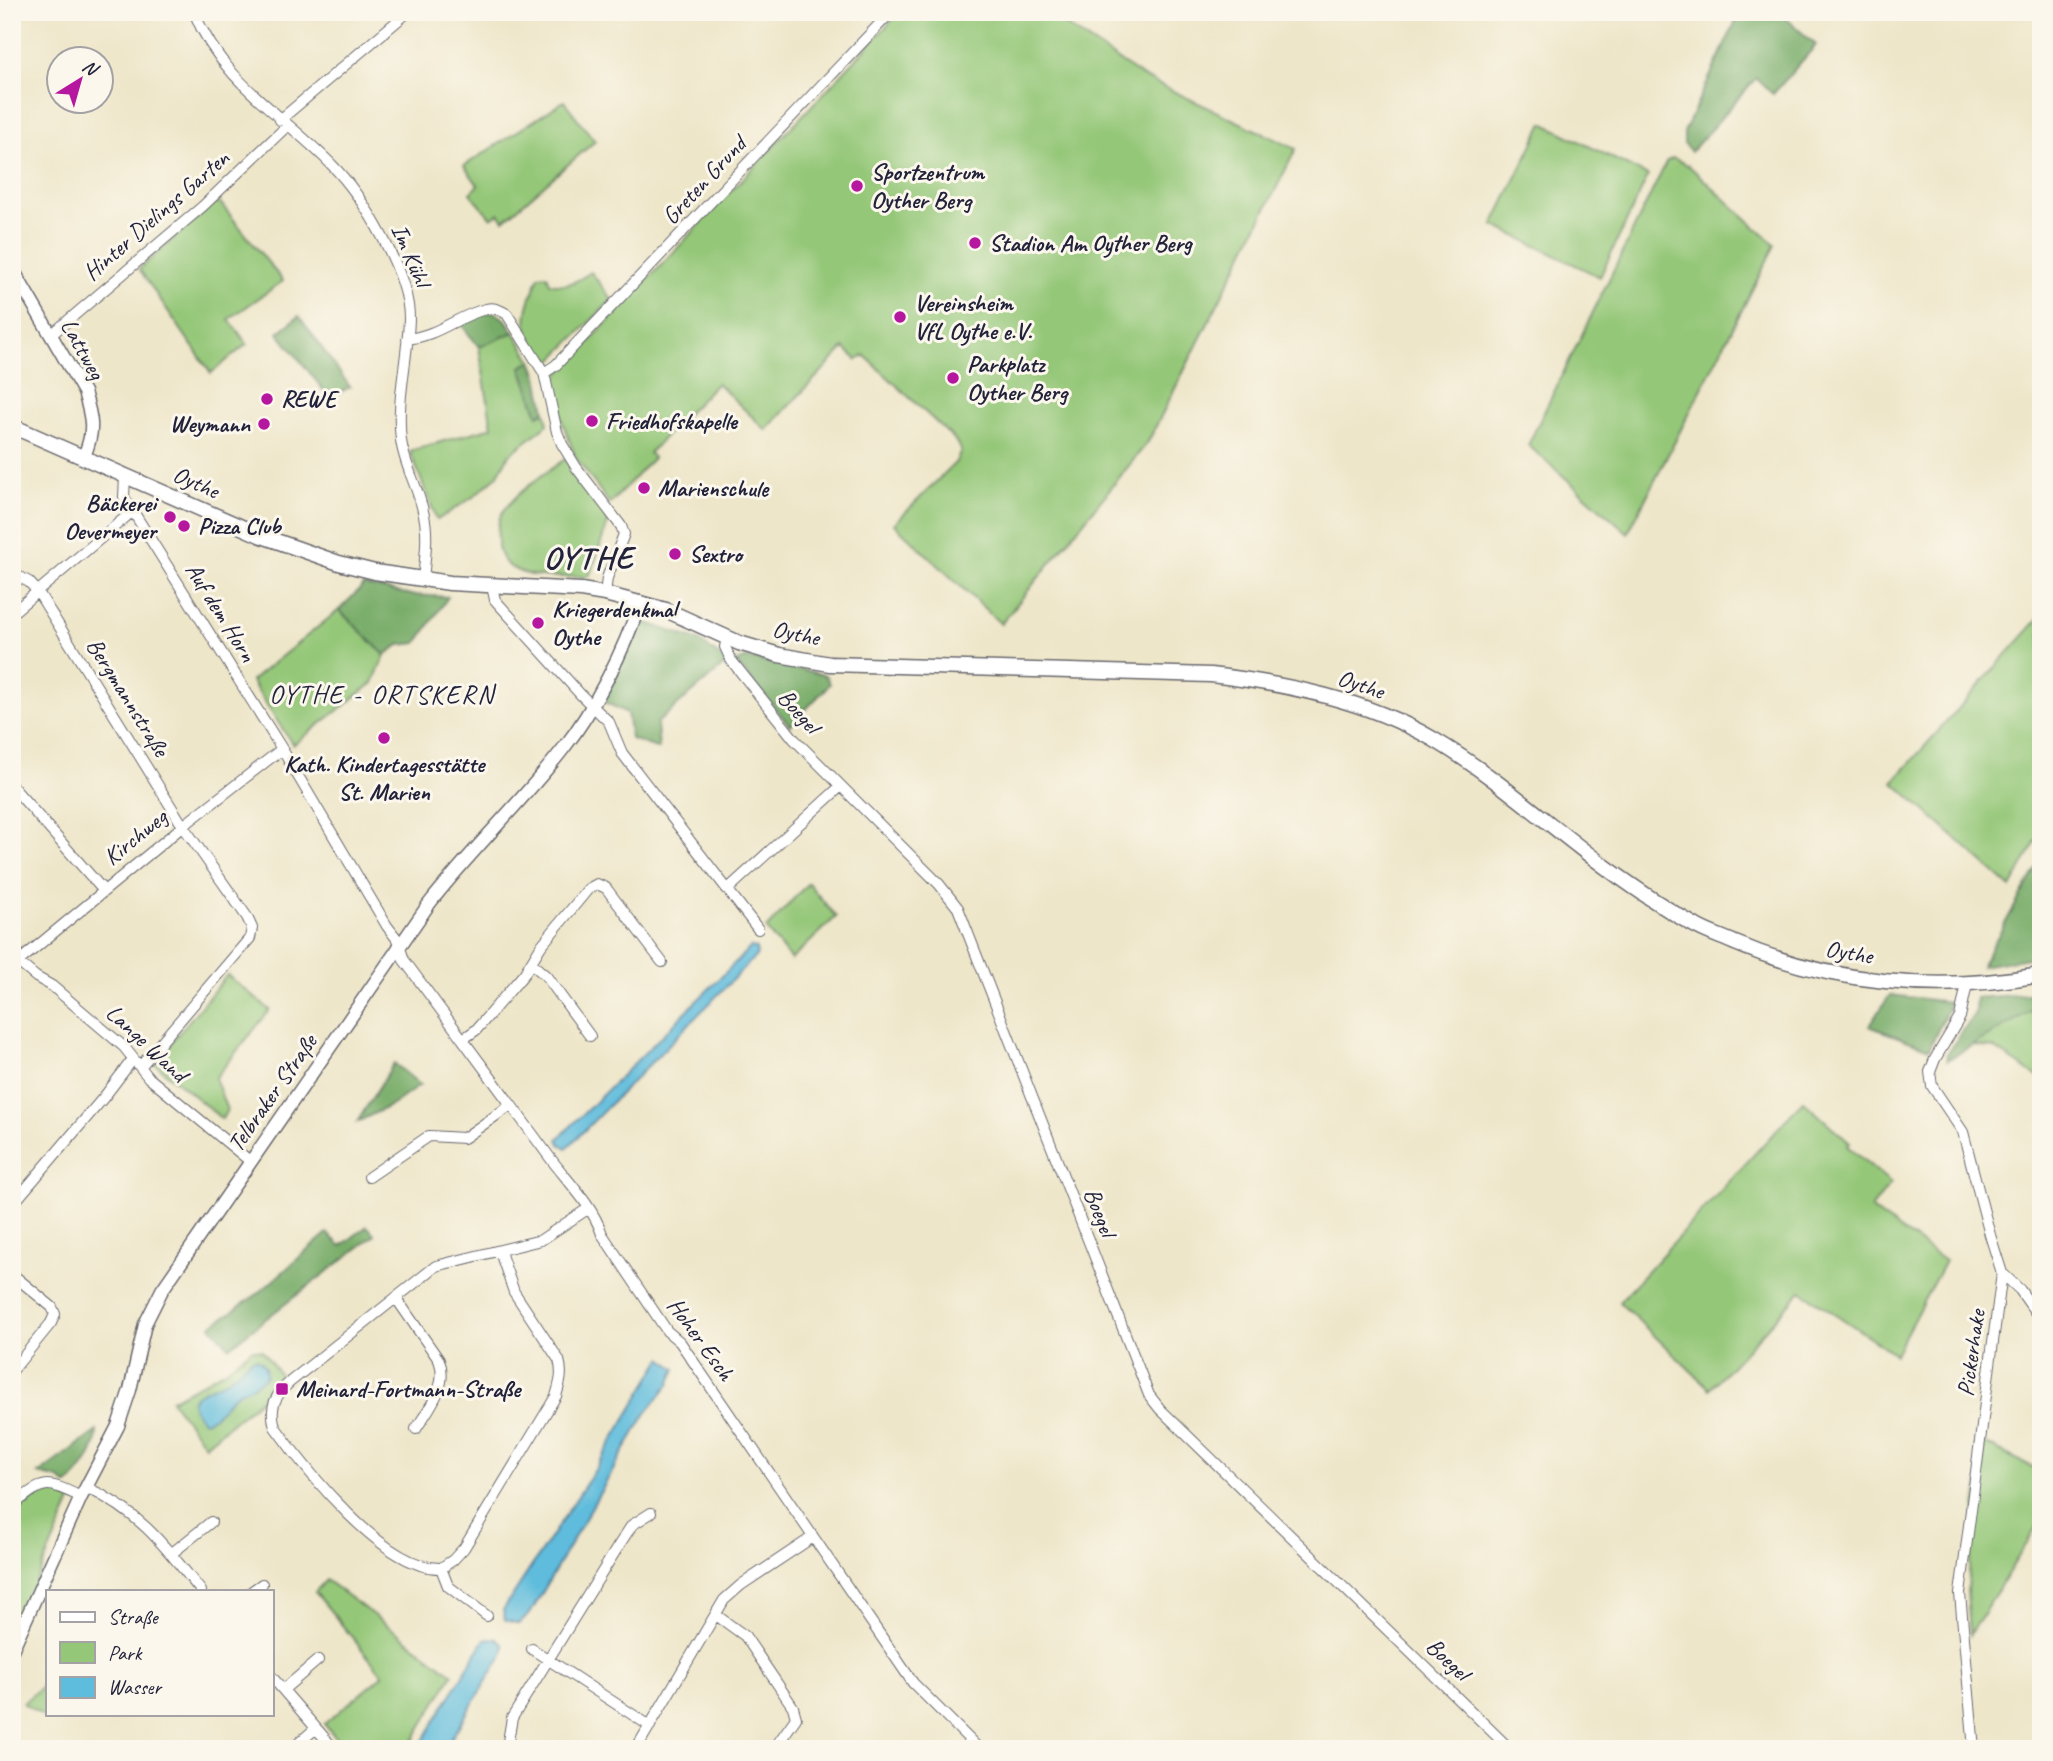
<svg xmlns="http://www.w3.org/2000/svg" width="2053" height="1761" viewBox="0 0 2053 1761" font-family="Caveat,sans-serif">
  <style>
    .green { fill: #94c778; stroke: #5b745a; stroke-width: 2 }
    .forest { fill: #77ac68; stroke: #4c6752; stroke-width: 2 }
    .water { fill: #5ebcdc; stroke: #406f8c; stroke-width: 2 }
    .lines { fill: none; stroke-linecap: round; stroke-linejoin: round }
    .minor-casing { stroke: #69676d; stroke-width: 12 }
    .tertiary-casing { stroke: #69676d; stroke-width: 15 }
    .secondary-casing { stroke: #69676d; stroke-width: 17 }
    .minor { stroke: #fff; stroke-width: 10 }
    .tertiary { stroke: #fff; stroke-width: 12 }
    .secondary { stroke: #fff; stroke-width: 14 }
    .poi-dot { fill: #b5179e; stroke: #fbf7ec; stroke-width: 2.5 }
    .labels { text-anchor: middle; stroke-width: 6; stroke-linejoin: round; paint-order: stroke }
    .poi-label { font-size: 24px; font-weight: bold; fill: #22223b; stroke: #fbf7ec; text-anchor: start }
    .street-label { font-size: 24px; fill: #22223b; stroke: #fbf7ec }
    .neighbourhood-label { font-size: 26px; letter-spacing: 2px; fill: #22223b; stroke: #fbf7ec }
    .district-label { font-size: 32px; font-weight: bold; letter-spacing: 2px; fill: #22223b; stroke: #fbf7ec }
  </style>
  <rect width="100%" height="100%" fill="#fbf7ec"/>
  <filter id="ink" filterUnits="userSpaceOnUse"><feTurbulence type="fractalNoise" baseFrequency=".0143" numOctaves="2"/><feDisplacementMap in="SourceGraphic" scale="14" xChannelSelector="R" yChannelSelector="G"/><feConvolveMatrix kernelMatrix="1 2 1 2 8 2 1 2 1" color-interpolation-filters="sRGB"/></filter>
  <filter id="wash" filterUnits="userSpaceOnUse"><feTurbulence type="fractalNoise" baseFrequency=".00686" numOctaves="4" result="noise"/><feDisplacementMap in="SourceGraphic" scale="28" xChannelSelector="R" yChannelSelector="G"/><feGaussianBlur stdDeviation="1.57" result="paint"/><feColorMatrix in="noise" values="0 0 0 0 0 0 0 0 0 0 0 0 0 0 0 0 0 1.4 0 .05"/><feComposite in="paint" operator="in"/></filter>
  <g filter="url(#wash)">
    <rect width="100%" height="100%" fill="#eee6c9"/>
    <path class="green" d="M900 12H1046L1145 78 1296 149 1148 442 1001 624 894 524 956 462 961 450 954 439 864 355 857 360 844 348 766 430 717 383 649 453 653 458 610 504 576 458 562 421 554 379Z
      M564 101 595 141 504 220 499 213 491 218 470 193 478 185 464 166Z
      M1543 123 1648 176 1600 277 1493 225Z
      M1673 158 1688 165 1775 245 1628 533 1528 445 1667 161Z
      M218 200 283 281 229 319 247 344 211 373 139 269Z
      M591 272 612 300 551 361C516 333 524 314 539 276L547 275 550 283C568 287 576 282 591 272Z
      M514 332 532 361 521 367 538 415 545 411 548 424 509 455 497 476 473 497 437 520 410 451 492 427 479 347Z
      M565 459 610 517 589 577C566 576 534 580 514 569 503 563 498 554 498 543 498 536 497 528 499 521 503 501 548 471 565 459Z
      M339 610 385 655 373 683 293 745 251 681Z
      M2041 616V832L2011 888 1893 782Z
      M808 883 836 917 791 960 766 929Z
      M227 975 270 1010 215 1078 227 1110 222 1119 154 1063Z
      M2041 1005V1079L1994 1048 1972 1045Z
      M1803 1101 1850 1143 1847 1146 1891 1183 1871 1209 1945 1261 1895 1354 1801 1291 1710 1389 1619 1302Z
      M252 1349 262 1350 284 1380 205 1445 171 1400 224 1371Z
      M1983 1443 2041 1471V1520L1970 1635 1967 1589Z
      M44 1491 59 1492 71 1502 12 1635V1513Z
      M326 1580 453 1674 408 1749H346L324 1724 383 1675 315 1592Z
      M47 1682 48 1714 45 1717 23 1703Z"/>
    <path class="forest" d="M1749 12H1779L1816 45 1773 94 1756 78 1691 152 1684 143V132L1736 21Z
      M494 312 506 320 514 332 479 347 461 324 481 314Z
      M299 316 350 387 330 398 278 333Z
      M532 361 538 376 545 411 538 415 521 367Z
      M364 585 411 595 448 597 417 643 399 645 385 655 339 610Z
      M641 621 697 640 728 662 657 723 659 749 631 739 627 713 603 701Z
      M748 658 825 675 830 684 790 726 736 662Z
      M2041 860V956L1981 966Z
      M2041 993V1005L1947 1060V1054L1975 1013 1976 998Z
      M1890 995 1951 1002 1929 1049 1869 1026Z
      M394 1063 420 1085 394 1104 357 1122Z
      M367 1226 375 1235 229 1347 211 1326 259 1293 327 1233 341 1246Z
      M97 1431C97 1451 82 1473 67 1485L59 1479 38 1474Z"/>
    <path class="water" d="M751 947 756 949 757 955 567 1148 560 1144 558 1139Z
      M255 1358C263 1361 266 1366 266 1376 258 1385 248 1387 238 1393 225 1400 219 1418 204 1421 196 1415 193 1410 192 1400 202 1388 217 1387 230 1378L231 1376C241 1372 244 1361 255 1358Z
      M662 1358 676 1369 668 1386 646 1413 530 1614 519 1624 505 1620 503 1610 595 1470Z
      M496 1638 504 1646 503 1654 445 1749H418L485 1639Z"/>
  </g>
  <g filter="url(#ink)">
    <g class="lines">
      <defs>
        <path id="minor" d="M194 12C222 82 281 113 331 164 363 196 409 273 409 318 408 359 396 399 401 440 404 465 418 487 423 511 429 533 425 557 423 580
          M280 120 408 12
          M51 335 203 206 287 126
          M407 339C438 336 459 315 486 309 494 307 500 310 507 314L544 373 557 432 562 444 576 467 621 526 624 534 607 578 605 594
          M544 373 556 365 891 12
          M125 476 124 497 282 749 387 926 397 939 404 960C452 1025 500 1090 548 1155 566 1180 592 1204 602 1234L667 1331 680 1342 913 1683 979 1749
          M12 573 29 582 38 592 183 826 247 917 252 928 250 938 140 1067
          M492 586 495 600 581 695 609 722 622 753 758 929
          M12 613 133 511
          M727 638 725 647 731 660 794 739 939 884 958 908 1149 1395 1160 1409 1510 1749
          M12 786 103 890
          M727 890 841 786
          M12 957 36 977 52 986 124 1047 149 1078 251 1162
          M18 962 183 826 282 749
          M531 963 546 976 590 1036
          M1967 984 1960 1017 1935 1059 1930 1072 1932 1086 1963 1132 1990 1235 2002 1273 1960 1594 1974 1749
          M463 1039 476 1030 524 974 541 946 588 889 597 884 606 888 662 962
          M369 1177 429 1136 464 1138 511 1105
          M12 1198H18L104 1097 133 1059
          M2002 1273 2020 1290 2041 1320
          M12 1274 52 1307 55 1314 51 1323 12 1371
          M396 1298 439 1360C449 1385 429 1408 416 1429
          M86 1487C141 1513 164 1545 201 1591
          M12 1506C44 1481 44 1479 81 1497
          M171 1554 211 1522
          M441 1568C385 1570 306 1470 275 1427 269 1407 275 1395 291 1381L436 1266 541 1240 589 1208
          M441 1568 453 1560 464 1548 556 1396C560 1383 563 1374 559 1360L514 1292 500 1252
          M441 1568 448 1586 487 1616
          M252 1591 262 1584
          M716 1615 745 1636 793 1707 796 1718 774 1749
          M532 1649 650 1726
          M271 1676 334 1749
          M283 1690 318 1660
          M507 1747 512 1718 619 1545 632 1525 651 1513
          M292 1749 316 1728
          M636 1749 724 1600 741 1585 813 1537"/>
        <path id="tertiary" d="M12 268 84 392C92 418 95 431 84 456
          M12 1650 81 1497 118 1426 130 1390 145 1324 162 1290 429 904C471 850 521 803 563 749 594 710 625 649 640 602
          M2036 1749 2041 1741"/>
        <path id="secondary" d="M12 426 262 536 339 563 375 572 450 583 581 590 605 594 666 610 739 643 779 655 830 664 1211 675C1287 684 1366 700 1433 739 1496 776 1549 826 1607 868 1636 889 1665 909 1696 926 1708 933 1722 937 1735 943 1832 984 1937 993 2041 975"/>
      </defs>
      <use href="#minor" class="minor-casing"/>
      <use href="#tertiary" class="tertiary-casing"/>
      <use href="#secondary" class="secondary-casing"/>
      <use href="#minor" class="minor"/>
      <use href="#tertiary" class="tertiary"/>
      <use href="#secondary" class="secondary"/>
    </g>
  </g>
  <g class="poi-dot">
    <circle cx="857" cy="186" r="7"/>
    <circle cx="975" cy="243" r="7"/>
    <circle cx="900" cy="317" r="7"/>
    <circle cx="953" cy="378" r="7"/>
    <circle cx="267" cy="399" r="7"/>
    <circle cx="592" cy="421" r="7"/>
    <circle cx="264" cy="424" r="7"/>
    <circle cx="644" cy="488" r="7"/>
    <circle cx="170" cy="517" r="7"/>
    <circle cx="184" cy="526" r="7"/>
    <circle cx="675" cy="554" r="7"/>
    <circle cx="538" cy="623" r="7"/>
    <circle cx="384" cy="738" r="7"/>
    <rect x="275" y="1382" width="14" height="14" rx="3.5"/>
  </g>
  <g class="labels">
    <g class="poi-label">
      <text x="871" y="180">Sportzentrum<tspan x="871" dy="28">Oyther Berg</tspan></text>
      <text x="989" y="251">Stadion Am Oyther Berg</text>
      <text x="914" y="311">Vereinsheim<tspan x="914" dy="28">VfL Oythe e.V.</tspan></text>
      <text x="967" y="372">Parkplatz<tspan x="967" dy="28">Oyther Berg</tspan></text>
      <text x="281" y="407">REWE</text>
      <text x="606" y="429">Friedhofskapelle</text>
      <text x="250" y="432" text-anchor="end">Weymann</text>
      <text x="658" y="496">Marienschule</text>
      <text x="156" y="511" text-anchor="end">Bäckerei<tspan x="156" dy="28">Oevermeyer</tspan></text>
      <text x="198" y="534">Pizza Club</text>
      <text x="689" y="562">Sextro</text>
      <text x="552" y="617">Kriegerdenkmal<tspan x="552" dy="28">Oythe</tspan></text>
      <text x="384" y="772" text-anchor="middle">Kath. Kindertagesstätte<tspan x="384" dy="28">St. Marien</tspan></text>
      <text x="296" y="1397">Meinard-Fortmann-Straße</text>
    </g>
    <g class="street-label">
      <text transform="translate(704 180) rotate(-47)" y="8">Greten Grund</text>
      <text transform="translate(156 215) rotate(-41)" y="8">Hinter Dielings Garten</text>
      <text transform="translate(411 255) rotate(67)" y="8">Im Kühl</text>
      <text transform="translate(83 349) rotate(61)" y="8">Lattweg</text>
      <text transform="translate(196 482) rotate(24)" y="8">Oythe</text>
      <text transform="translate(221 612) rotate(58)" y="8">Auf dem Horn</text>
      <text transform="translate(796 633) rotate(12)" y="8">Oythe</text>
      <text transform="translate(1361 684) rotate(19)" y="8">Oythe</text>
      <text transform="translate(128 697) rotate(58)" y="8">Bergmannstraße</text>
      <text transform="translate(799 711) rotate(49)" y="8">Boegel</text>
      <text transform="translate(135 837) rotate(-39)" y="8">Kirchweg</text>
      <text transform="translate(1849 952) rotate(10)" y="8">Oythe</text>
      <text transform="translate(147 1043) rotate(43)" y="8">Lange Wand</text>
      <text transform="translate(272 1093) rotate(-55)" y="8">Telbraker Straße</text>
      <text transform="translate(1100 1212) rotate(69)" y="8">Boegel</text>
      <text transform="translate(701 1339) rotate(54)" y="8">Hoher Esch</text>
      <text transform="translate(1971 1353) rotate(-82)" y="8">Pickerhake</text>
      <text transform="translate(1448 1659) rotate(44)" y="8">Boegel</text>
    </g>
    <g class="neighbourhood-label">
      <text x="382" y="703">OYTHE - ORTSKERN</text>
    </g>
    <g class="district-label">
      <text x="589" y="568">OYTHE</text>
    </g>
  </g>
  <rect width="2053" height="1761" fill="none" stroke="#fbf7ec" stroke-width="42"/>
  <rect x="46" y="1590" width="228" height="126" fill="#fbf7ec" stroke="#a4a2a5" stroke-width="2"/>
  <rect x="60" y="1612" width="35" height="10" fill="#ffffff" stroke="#a4a2a5" stroke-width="2"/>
  <text x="108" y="1624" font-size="21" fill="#22223b">Straße</text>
  <rect x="60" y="1642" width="35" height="21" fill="#94c778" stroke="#a4a2a5" stroke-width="2"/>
  <text x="108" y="1660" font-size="21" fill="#22223b">Park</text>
  <rect x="60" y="1677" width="35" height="21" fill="#5ebcdc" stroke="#a4a2a5" stroke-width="2"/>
  <text x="108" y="1694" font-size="21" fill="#22223b">Wasser</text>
  <g transform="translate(80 80) rotate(37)"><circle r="33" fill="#fbf7ec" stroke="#a4a2a5" stroke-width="2"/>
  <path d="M0-5L12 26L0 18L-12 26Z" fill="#b5179e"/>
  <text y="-10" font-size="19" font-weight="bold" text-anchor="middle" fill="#22223b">N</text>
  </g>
</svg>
